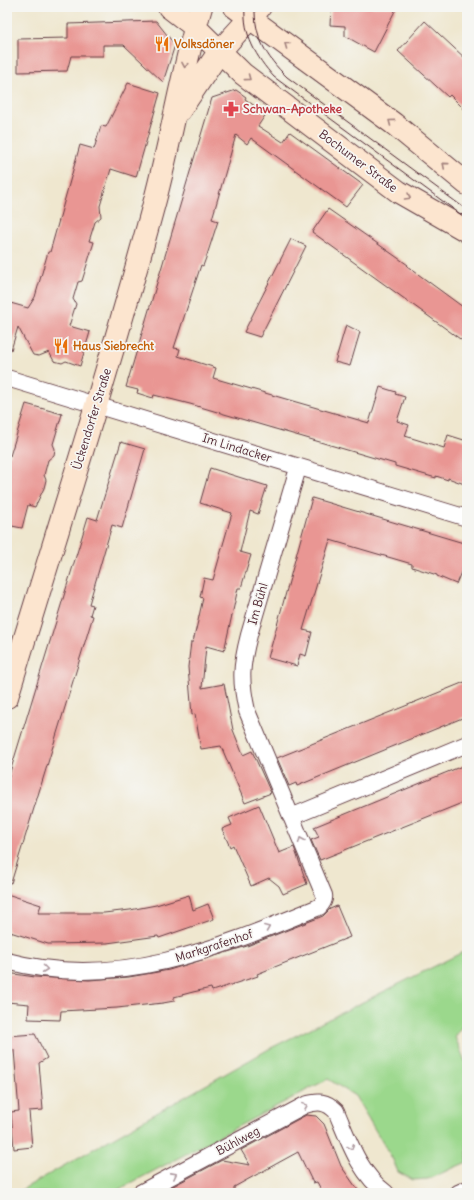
<svg xmlns="http://www.w3.org/2000/svg" width="474" height="1200" viewBox="0 0 474 1200" font-family="Delius,sans-serif">
  <style>
    .green { fill: #9bd88c; stroke: #727c5c }
    .building { fill: #e99693 }
    .lines { fill: none; stroke-linecap: round; stroke-linejoin: round }
    .street-casing { stroke: #633d44; stroke-width: 18 }
    .secondary-casing { stroke: #633d44; stroke-width: 24 }
    .street { stroke: #fff; stroke-width: 16 }
    .secondary { stroke: #fce5cf; stroke-width: 22 }
    .tram { stroke: #4a1f2b; stroke-width: 1 }
    .oneway { stroke: #a3827d }
    .oneway2 { stroke: #ae9aa0 }
    .labels { text-anchor: middle; stroke-width: 3.5; stroke-linejoin: round; paint-order: stroke }
    .food-label { font-size: 12px; font-weight: bold; fill: #c56008; stroke: #f6f6f2; text-anchor: start }
    .health-label { font-size: 12px; font-weight: bold; fill: #be3a42; stroke: #f6f6f2; text-anchor: start }
    .street-label { font-size: 12px; fill: #4a1f2b; stroke: #f6f6f2 }
  </style>
  <rect width="100%" height="100%" fill="#f6f6f2"/>
  <filter id="ink" filterUnits="userSpaceOnUse"><feTurbulence type="fractalNoise" baseFrequency=".025" numOctaves="2"/><feDisplacementMap in="SourceGraphic" scale="8" xChannelSelector="R" yChannelSelector="G"/><feConvolveMatrix kernelMatrix="1 2 1 2 8 2 1 2 1" color-interpolation-filters="sRGB"/></filter>
  <filter id="wash" filterUnits="userSpaceOnUse"><feTurbulence type="fractalNoise" baseFrequency=".012" numOctaves="4" result="noise"/><feDisplacementMap in="SourceGraphic" scale="16" xChannelSelector="R" yChannelSelector="G"/><feGaussianBlur stdDeviation="0.9" result="paint"/><feColorMatrix in="noise" values="0 0 0 0 0 0 0 0 0 0 0 0 0 0 0 0 0 1.4 0 .05"/><feComposite in="paint" operator="in"/></filter>
  <g filter="url(#wash)">
    <rect width="100%" height="100%" fill="#efe7cf"/>
    <path class="green" d="M467 950V1019L455 1037 467 1066V1162L428 1179 413 1180 398 1172 393 1160 355 1096 328 1079 112 1193H16L269 1049Z"/>
    <g id="blocks">
      <path class="building" d="M331 7H397L374 52 345 36V26L330 25Z
        M156 21 175 45 163 82 124 45H103V56H71L67 71 18 72V39L68 38V24Z
        M425 21 467 60V112L450 95 448 97 398 51Z
        M128 83 160 93 136 177 111 169 100 206 101 217 95 222 89 241 94 242 82 281 78 282 73 299 76 304 69 326 90 332 80 366 66 361 62 363 54 361 49 352 39 356 33 355 18 327 11 350 7 349V302L28 308 35 297 48 252H50L80 145 94 149 101 126 106 127Z
        M236 90 246 97 245 99 266 114 258 126 283 142 290 132 363 185 346 207 251 138 247 144 236 135 212 219 218 221 207 255 203 266 201 265 174 348 180 349 178 356 216 368 213 378 369 423 380 387 396 392 395 394 405 397 397 421 409 425 405 436 444 448 448 435 467 441V485L448 478V480L436 476V478L395 466V464L190 404 154 395 153 398 137 393 138 390 126 387 212 98Z
        M328 209 408 265 407 266 467 310V344L312 232Z
        M291 239 306 246 260 337 244 332Z
        M346 325 360 332 350 366 335 362Z
        M26 404 62 414 53 444 55 449 54 455 48 460 44 475 46 480 44 488 35 507 28 505 22 528 7 525V454L10 456Z
        M121 442 145 449 122 528 112 525 89 604 93 605 90 615 93 616 11 883 7 882V782L88 517 97 520Z
        M210 468 267 486 258 514 250 511 240 552 251 555 241 588H238L224 651 206 646 202 688 224 684 233 730 243 755 252 751 271 793 245 803 221 746 201 749 195 714 192 715 188 667 191 642H193L198 621 203 598 200 597 204 578 213 580 232 513 200 503Z
        M312 498 467 544V575L461 572 456 584 437 576V575L412 567V564L330 540 303 630 312 632 306 656 300 654 297 666 268 658Z
        M467 681V716L297 786 296 783 289 786 277 758Z
        M467 764V801L320 860 311 840 319 837 314 827Z
        M259 805 279 853 294 847 307 884 283 894 279 886 269 878 251 886 233 845 230 847 222 829 232 825 229 818Z
        M7 894 41 905 38 913H104L130 910 156 905 189 895 193 910 208 904 214 919 159 938 158 936 107 943 48 944 7 931Z
        M337 906 350 937 257 974 258 976 212 991 211 988 193 992 174 997V1001L163 1003 117 1008 61 1011 60 1020 28 1019 29 1004 7 1002V973L35 977 89 980 129 977 169 970 247 946 323 916 330 909Z
        M35 1034 47 1058 39 1063 43 1110 29 1111 32 1147 14 1149 11 1112 19 1111 14 1050 7 1051V1036Z
        M306 1115 316 1116 324 1124 341 1166 360 1193H323L317 1182 313 1183 298 1152 234 1187V1193H160L222 1160 250 1165 241 1150Z"/>
    </g>
  </g>
  <g filter="url(#ink)">
    <use href="#blocks" fill-opacity="0" stroke="#633d44" stroke-width="1"/>
    <g class="lines">
      <defs>
        <path id="street" d="M7 378 467 518
          M291 817 467 744
          M7 961C117 991 219 948 319 907 323 903 325 900 324 895L247 711C240 680 241 666 249 635L298 468
          M140 1193 305 1105C318 1101 326 1101 336 1111 349 1141 359 1173 386 1193
          M458 1193 467 1189"/>
        <path id="secondary" d="M169 7 195 27 243 74 399 192 467 231
          M235 7 394 124 467 184
          M180 110 219 52 260 7
          M7 697C57 531 110 367 155 200 172 136 182 71 201 7"/>
      </defs>
      <use href="#street" class="street-casing"/>
      <use href="#secondary" class="secondary-casing"/>
      <use href="#street" class="street"/>
      <use href="#secondary" class="secondary"/>
      <path class="tram" d="M245 7C243 35 256 57 274 77L467 219
        M255 7C254 36 266 57 287 77L467 210"/>
    </g>
    <defs><path id="oneway-chevron" d="M-2-3.5L2.5 0L-2 3.5" fill="none" stroke-width="1.6" stroke-linecap="round" stroke-linejoin="round"/></defs>
    <g class="oneway">
      <use href="#oneway-chevron" transform="translate(287 45) rotate(-144)"/>
      <use href="#oneway-chevron" transform="translate(185 65) rotate(100)"/>
      <use href="#oneway-chevron" transform="translate(248 78) rotate(37)"/>
      <use href="#oneway-chevron" transform="translate(391 122) rotate(-143)"/>
      <use href="#oneway-chevron" transform="translate(445 165) rotate(-140)"/>
      <use href="#oneway-chevron" transform="translate(408 197) rotate(30)"/>
    </g>
    <g class="oneway2">
      <use href="#oneway-chevron" transform="translate(301 840) rotate(-113)"/>
      <use href="#oneway-chevron" transform="translate(267 928) rotate(-22)"/>
      <use href="#oneway-chevron" transform="translate(45 969) rotate(7)"/>
      <use href="#oneway-chevron" transform="translate(305 1106) rotate(-22)"/>
      <use href="#oneway-chevron" transform="translate(351 1147) rotate(67)"/>
      <use href="#oneway-chevron" transform="translate(174 1175) rotate(-28)"/>
    </g>
  </g>
  <defs>
    <symbol id="restaurant-bare" viewBox="-9 -9 18 18"><path d="M-5-6h1v4h1v-4h1v4h1v-4h1v5L-1.5 .5V6h-2V.5L-5-1ZM5-6V6H3V1.5H1.5Q1.5-4 5-6Z" fill="#e8710a" stroke="#f6f6f2" stroke-width="2.5" paint-order="stroke"/></symbol>
    <symbol id="pharmacy-bare" viewBox="-9 -9 18 18"><path d="M-2-6h4v4h4v4h-4v4h-4v-4h-4v-4h4Z" fill="#e0444e" stroke="#f6f6f2" stroke-width="2.5" paint-order="stroke"/></symbol>
  </defs>
  <g fill-rule="evenodd">
    <use href="#restaurant-bare" x="151" y="33" width="22" height="22"/>
    <use href="#pharmacy-bare" x="220" y="98" width="22" height="22"/>
    <use href="#restaurant-bare" x="50" y="335" width="22" height="22"/>
  </g>
  <g class="labels">
    <g class="food-label">
      <text x="174" y="48">Volksdöner</text>
      <text x="73" y="350">Haus Siebrecht</text>
    </g>
    <g class="health-label">
      <text x="243" y="113">Schwan-Apotheke</text>
    </g>
    <g class="street-label">
      <text transform="translate(358 161) rotate(37)" y="4">Bochumer Straße</text>
      <text transform="translate(92 419) rotate(-73)" y="4">Ückendorfer Straße</text>
      <text transform="translate(237 448) rotate(17)" y="4">Im Lindacker</text>
      <text transform="translate(258 604) rotate(-74)" y="4">Im Bühl</text>
      <text transform="translate(214 946) rotate(-18)" y="4">Markgrafenhof</text>
      <text transform="translate(238 1141) rotate(-28)" y="4">Bühlweg</text>
    </g>
  </g>
  <rect width="474" height="1200" fill="none" stroke="#f6f6f2" stroke-width="24"/>
</svg>
